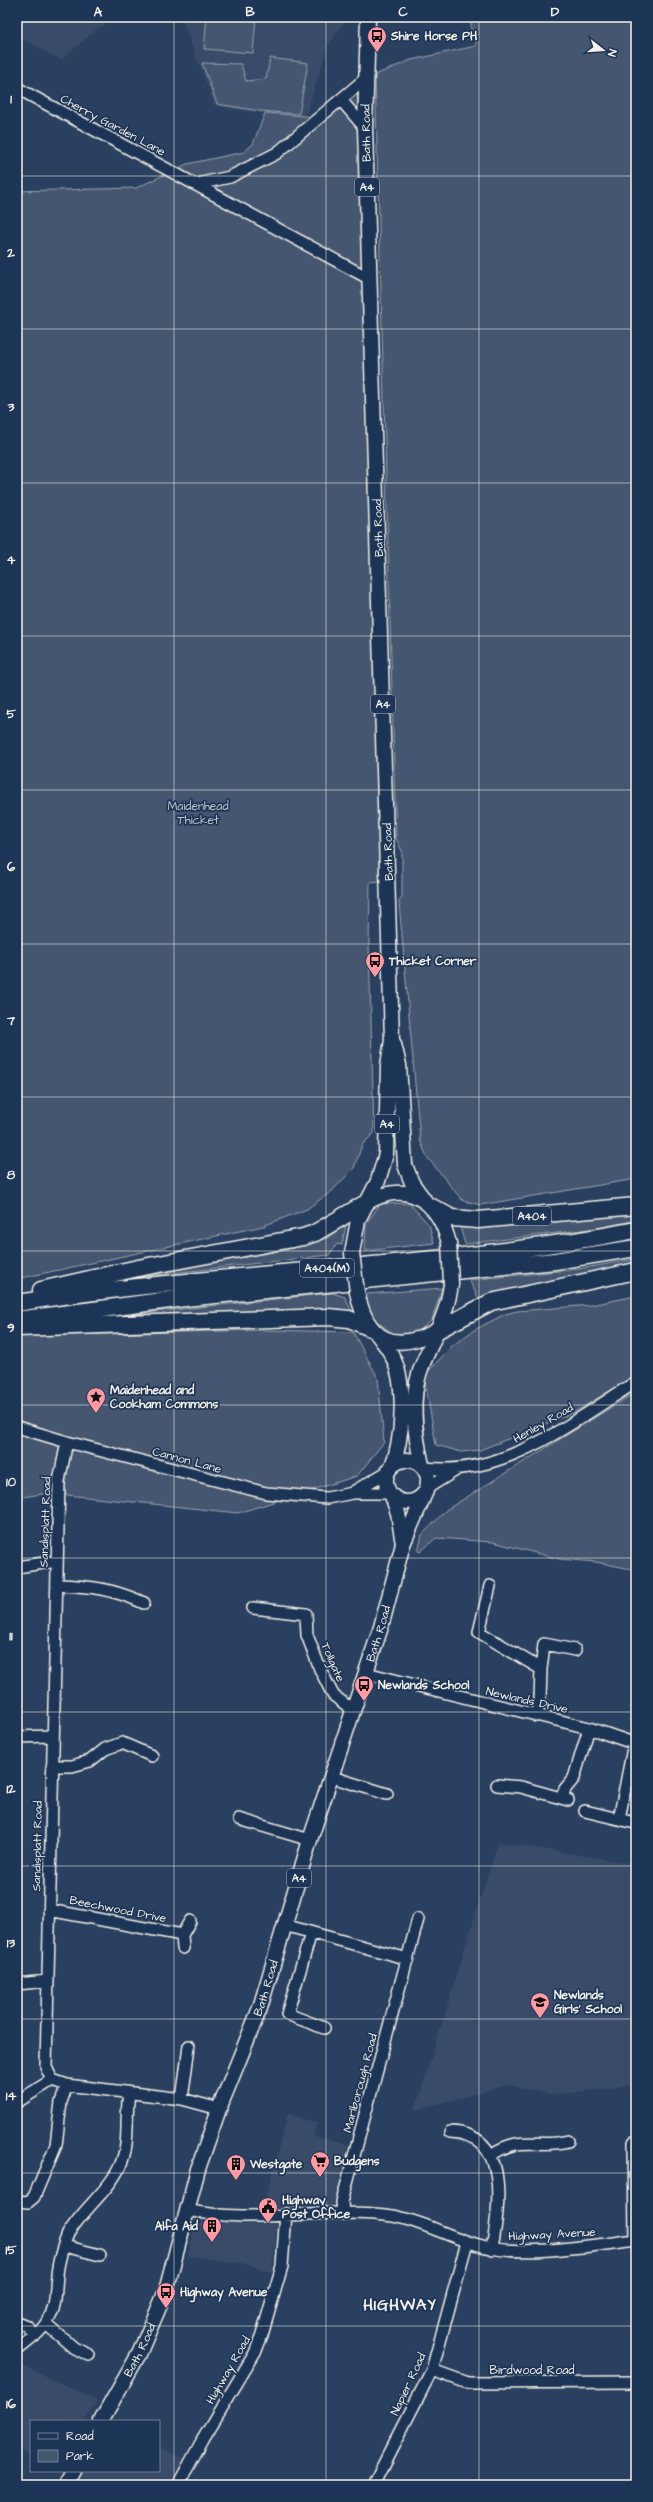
<svg xmlns="http://www.w3.org/2000/svg" width="653" height="2502" viewBox="0 0 653 2502" font-family="'Architects Daughter',sans-serif">
  <style>
    .built { fill: #374c69 }
    .green { fill: #445771; stroke: #9ca4ac }
    .lines { fill: none; stroke-linecap: round; stroke-linejoin: round }
    .minor-casing { stroke: #f4f1e8; stroke-width: 14 }
    .major-casing { stroke: #f4f1e8; stroke-width: 17 }
    .highway-casing { stroke: #f4f1e8; stroke-width: 19 }
    .minor { stroke: #1d3557; stroke-width: 11 }
    .major { stroke: #1d3557; stroke-width: 14 }
    .highway { stroke: #1d3557; stroke-width: 16 }
    .major-bridge-casing { stroke: #f4f1e8; stroke-width: 17; stroke-linecap: butt }
    .major-bridge { stroke: #1d3557; stroke-width: 14 }
    .grid { fill: none; stroke: #f4f1e8; stroke-width: 1; stroke-opacity: 0.55 }
    .labels { text-anchor: middle; stroke-width: 3.5; stroke-linejoin: round; paint-order: stroke }
    .shield { fill: #1d3557; stroke: #b4b9bc; stroke-width: 1 }
    .shield-label { font-size: 11px; font-weight: bold; fill: #f4f1e8 }
    .poi-label { font-size: 12px; font-weight: bold; fill: #f4f1e8; stroke: #1d3557; text-anchor: start }
    .street-label { font-size: 12px; fill: #f4f1e8; stroke: #1d3557 }
    .park-label { font-size: 12px; fill: #bfc3c4; stroke: #1d3557 }
    .district-label { font-size: 16px; font-weight: bold; letter-spacing: 1px; fill: #f4f1e8; stroke: #1d3557 }
    .neatline { fill: none; stroke: #f4f1e8; stroke-width: 1.5 }
    .grid-label { font-size: 13px; text-anchor: middle; font-weight: bold; fill: #f4f1e8 }
  </style>
  <rect width="100%" height="100%" fill="#2a4060"/>
  <filter id="ink" filterUnits="userSpaceOnUse"><feTurbulence type="fractalNoise" baseFrequency=".025" numOctaves="2"/><feDisplacementMap in="SourceGraphic" scale="8" xChannelSelector="R" yChannelSelector="G"/><feConvolveMatrix kernelMatrix="1 2 1 2 8 2 1 2 1" color-interpolation-filters="sRGB"/></filter>
  <g filter="url(#ink)">
    <path class="built" d="M17 17H118L97 29 61 60 21 38 17 42Z
      M181 17H348L328 46 306 115 258 113 215 106Z
      M498 1842 636 1864V2085L553 2095 508 2085 415 2110Z
      M288 2114 317 2123 313 2136 351 2146 335 2207 263 2208Z
      M196 2222 277 2224 272 2272 241 2263 188 2256Z
      M17 2363 97 2400 85 2421H31V2457L17 2450Z
      M159 2446 185 2460 170 2485H79L74 2482 80 2471H159Z"/>
    <path class="green" d="M207 17H256L253 53 204 49Z
      M471 17H636V1179L480 1205 462 1200 427 1157 420 1140 399 902 402 897V851L396 839 375 75 411 60 476 46V37L471 39Z
      M270 58 308 63 299 114 260 111 217 104 202 63 241 64 246 81 266 79Z
      M357 83 382 881 370 882 369 945 374 1133 362 1145 354 1168 332 1191 307 1209 263 1226 17 1279V191L136 188 187 164 244 152 253 144 265 113 317 117Z
      M409 1203 429 1225 434 1243 365 1251 366 1224 380 1204Z
      M636 1212V1220L598 1228 465 1244 460 1227Z
      M346 1225 342 1245 337 1244 329 1255 137 1277 136 1275 285 1250 327 1238Z
      M636 1259V1262L480 1301 469 1280 579 1269Z
      M442 1288 432 1320 418 1332 393 1334 374 1319 365 1305 367 1294Z
      M333 1293 345 1297 352 1312 136 1317V1314Z
      M636 1296V1375L573 1413 480 1450 461 1452 436 1445 424 1376 452 1346 474 1330 505 1314 517 1311 591 1305Z
      M262 1330 353 1332 378 1378 384 1442 357 1476 238 1513 48 1493 17 1498V1336Z
      M636 1392V1570L596 1562 559 1559 493 1542 436 1538 420 1552 418 1551 422 1535 446 1510Z"/>
    <g class="lines">
      <defs>
        <path id="minor" d="M17 88 370 279
          M341 100 365 128
          M197 184 230 177 277 153 365 79
          M17 1427 67 1442 266 1493 327 1498 353 1493H390
          M67 1442 59 1481 46 2067 52 2080 67 2085 182 2099 219 2109
          M425 1468C504 1478 573 1421 636 1382
          M427 1488 456 1470
          M353 1492 387 1472
          M17 1567 57 1561
          M57 1585C91 1586 113 1589 144 1603
          M490 1586 479 1632 541 1669 540 1700 536 1716
          M253 1608 306 1614 307 1635 320 1669 333 1695 354 1711
          M541 1669 544 1644 575 1650
          M366 1673 589 1728 636 1744
          M17 1737 52 1736
          M52 1766H72L90 1761 105 1749 122 1743 152 1756
          M332 1777 387 1794
          M497 1785 521 1787 568 1800
          M562 1798 565 1789 574 1778 589 1728
          M585 1811 635 1823
          M239 1819 310 1840
          M619 1819 634 1743
          M49 1910 182 1935
          M284 1925 408 1959
          M311 1933 287 2014 324 2028
          M183 1948 182 1935 190 1921
          M17 1984 48 1981
          M182 2099 189 2046
          M17 2102 52 2080
          M450 2132C511 2134 499 2207 492 2249
          M634 2142 635 2240
          M491 2155C522 2134 536 2149 568 2141
          M17 2201 28 2202 34 2197 56 2145 61 2102 67 2085
          M187 2210C254 2225 326 2206 393 2216 427 2222 457 2242 491 2248 528 2256 597 2245 636 2240
          M343 2214 342 2202 356 2148 418 1919
          M64 2246 100 2255
          M17 2322 27 2326 35 2336
          M46 2324 74 2348 89 2355
          M21 2347C30 2340 41 2332 47 2322 57 2307 55 2293 57 2275 58 2263 63 2245 68 2234 83 2208 112 2189 122 2161 130 2140 125 2116 129 2094
          M432 2370 468 2383 636 2382
          M178 2485 203 2439 255 2353 262 2335 282 2266 286 2214
          M373 2485 432 2370 467 2242"/>
        <g id="major">
          <path d="M394 1044 399 1065 405 1165 412 1183 425 1201"/>
          <path d="M366 1203C407 1179 438 1200 449 1243"/>
          <path d="M352 1253 358 1220 378 1181 386 1154 388 1065 392 1040 365 128 368 17"/>
          <path d="M357 1292C367 1341 394 1354 438 1330"/>
          <path d="M377 1334C383 1342 390 1350 394 1360 406 1387 403 1439 392 1466"/>
          <circle cx="407" cy="1481" r="21"/>
          <path d="M422 1465C415 1435 410 1401 420 1371 431 1341 447 1317 451 1284"/>
          <path d="M392 1496 398 1513 403 1544"/>
          <path id="s1" d="M101 2421 139 2354 166 2291 198 2169 219 2109 260 2008 310 1840 381 1627 403 1544 426 1491"/>
          <path d="M66 2485 74 2471"/>
        </g>
        <path id="highway" d="M432 1207 452 1218 478 1220 636 1206
          M41 1290 138 1268 303 1237 315 1233 366 1203
          M17 1303C222 1270 432 1270 636 1230
          M17 1320 185 1298 555 1261 636 1248
          M17 1328 328 1317 349 1319 370 1328
          M438 1330 491 1302 636 1271"/>
      </defs>
      <use href="#minor" class="minor-casing"/>
      <use href="#major" class="major-casing"/>
      <use href="#highway" class="highway-casing"/>
      <use href="#minor" class="minor"/>
      <use href="#major" class="major"/>
      <use href="#highway" class="highway"/>
      <defs>
        <path id="major-bridge" d="M449 1243 451 1284
          M352 1253 357 1292"/>
      </defs>
      <use href="#major-bridge" class="major-bridge-casing"/>
      <use href="#major-bridge" class="major-bridge"/>
    </g>
  </g>
  <path class="grid" d="M174 17V2485M326 17V2485M479 17V2485M17 176H636M17 329H636M17 483H636M17 636H636M17 790H636M17 944H636M17 1097H636M17 1251H636M17 1405H636M17 1558H636M17 1712H636M17 1866H636M17 2019H636M17 2173H636M17 2326H636"/>
  <defs>
    <symbol id="bus-pin" viewBox="-11 -11 22 30"><path d="M0 17L-7.5 6A9.5 9.5 0 1 1 7.5 6Z" fill="#ff9aa2" stroke="#1d3557"/><path d="M-5-6H5V4H4V6H2V4H-2V6H-4V4H-5ZM-3.5-4V0h7V-4ZM-3.5 1.2v1.5H-2V1.2ZM2 1.2v1.5H3.5V1.2Z" fill="#111"/></symbol>
    <symbol id="sight-pin" viewBox="-11 -11 22 30"><path d="M0 17L-7.5 6A9.5 9.5 0 1 1 7.5 6Z" fill="#ff9aa2" stroke="#1d3557"/><path d="M0-6L1.8-2.2L6-1.7L2.9 1.2L3.7 5.4L0 3.3L-3.7 5.4L-2.9 1.2L-6-1.7L-1.8-2.2Z" fill="#111"/></symbol>
    <symbol id="school-pin" viewBox="-11 -11 22 30"><path d="M0 17L-7.5 6A9.5 9.5 0 1 1 7.5 6Z" fill="#ff9aa2" stroke="#1d3557"/><path d="M0-5L7-2L0 1L-7-2ZM-4 1L0 2.5L4 1V4Q0 6-4 4Z" fill="#111"/></symbol>
    <symbol id="supermarket-pin" viewBox="-11 -11 22 30"><path d="M0 17L-7.5 6A9.5 9.5 0 1 1 7.5 6Z" fill="#ff9aa2" stroke="#1d3557"/><path d="M-6-5.5h2.5l.6 2H6L4.5 2H-2.5L-4.4-4H-6ZM-1.5 3.2a1.3 1.3 0 1 0 .1 0ZM3 3.2a1.3 1.3 0 1 0 .1 0Z" fill="#111"/></symbol>
    <symbol id="building-pin" viewBox="-11 -11 22 30"><path d="M0 17L-7.5 6A9.5 9.5 0 1 1 7.5 6Z" fill="#ff9aa2" stroke="#1d3557"/><path d="M-4-6H4V6H1V3H-1V6H-4ZM-2.5-4.3h1.7v1.8h-1.7ZM.8-4.3h1.7v1.8H.8ZM-2.5-1h1.7V.8h-1.7ZM.8-1h1.7V.8H.8Z" fill="#111"/></symbol>
    <symbol id="civic-pin" viewBox="-11 -11 22 30"><path d="M0 17L-7.5 6A9.5 9.5 0 1 1 7.5 6Z" fill="#ff9aa2" stroke="#1d3557"/><path d="M-.6-6.5H3V-4.5H.6V-3L4-1V1h2V6H-6V1h2V-1L-.6-3ZM-1.2 2.5V6h2.4V2.5Z" fill="#111"/></symbol>
  </defs>
  <g fill-rule="evenodd">
    <use href="#bus-pin" x="366" y="25" width="22" height="30"/>
    <use href="#bus-pin" x="364" y="950" width="22" height="30"/>
    <use href="#sight-pin" x="85" y="1386" width="22" height="30"/>
    <use href="#bus-pin" x="353" y="1674" width="22" height="30"/>
    <use href="#school-pin" x="529" y="1991" width="22" height="30"/>
    <use href="#supermarket-pin" x="309" y="2150" width="22" height="30"/>
    <use href="#building-pin" x="225" y="2153" width="22" height="30"/>
    <use href="#civic-pin" x="257" y="2196" width="22" height="30"/>
    <use href="#building-pin" x="201" y="2215" width="22" height="30"/>
    <use href="#bus-pin" x="155" y="2281" width="22" height="30"/>
  </g>
  <g class="labels">
    <g class="shield">
      <rect x="355" y="178" width="24" height="18" rx="3"/>
      <rect x="371" y="695" width="24" height="18" rx="3"/>
      <rect x="375" y="1115" width="24" height="18" rx="3"/>
      <rect x="513" y="1207" width="38" height="18" rx="3"/>
      <rect x="300" y="1259" width="54" height="18" rx="3"/>
      <rect x="287" y="1869" width="24" height="18" rx="3"/>
    </g>
    <g class="shield-label">
      <text x="367" y="191">A4</text>
      <text x="383" y="708">A4</text>
      <text x="387" y="1128">A4</text>
      <text x="532" y="1220">A404</text>
      <text x="327" y="1272">A404(M)</text>
      <text x="299" y="1882">A4</text>
    </g>
    <g class="poi-label">
      <text x="391" y="40">Shire Horse PH</text>
      <text x="389" y="965">Thicket Corner</text>
      <text x="110" y="1394">Maidenhead and<tspan x="110" dy="14">Cookham Commons</tspan></text>
      <text x="378" y="1689">Newlands School</text>
      <text x="554" y="1999">Newlands<tspan x="554" dy="14">Girls' School</tspan></text>
      <text x="334" y="2165">Budgens</text>
      <text x="250" y="2168">Westgate</text>
      <text x="282" y="2204">Highway<tspan x="282" dy="14">Post Office</tspan></text>
      <text x="198" y="2230" text-anchor="end">Alfa Aid</text>
      <text x="180" y="2296">Highway Avenue</text>
    </g>
    <g class="street-label">
      <text transform="translate(113 125) rotate(28)" y="4">Cherry Garden Lane</text>
      <text transform="translate(366 133) rotate(-91)" y="4">Bath Road</text>
      <text transform="translate(378 528) rotate(-92)" y="4">Bath Road</text>
      <text transform="translate(388 852) rotate(-92)" y="4">Bath Road</text>
      <text transform="translate(543 1423) rotate(-30)" y="4">Henley Road</text>
      <text transform="translate(187 1460) rotate(15)" y="4">Cannon Lane</text>
      <text transform="translate(45 1522) rotate(-88)" y="4">Sandisplatt Road</text>
      <text dy="4" stroke="none"><textPath href="#s1" startOffset="837">Bath Road</textPath></text>
      <text transform="translate(333 1662) rotate(66)" y="4">Tollgate</text>
      <text transform="translate(527 1700) rotate(13)" y="4">Newlands Drive</text>
      <text transform="translate(37 1846) rotate(-89)" y="4">Sandisplatt Road</text>
      <text transform="translate(118 1909) rotate(11)" y="4">Beechwood Drive</text>
      <text dy="4" stroke="none"><textPath href="#s1" startOffset="465">Bath Road</textPath></text>
      <text transform="translate(360 2083) rotate(-75)" y="4">Marlborough Road</text>
      <text transform="translate(552 2234) rotate(-3)" y="4">Highway Avenue</text>
      <text dy="4" stroke="none"><textPath href="#s1" startOffset="81">Bath Road</textPath></text>
      <text transform="translate(228 2370) rotate(-60)" y="4">Highway Road</text>
      <text x="532" y="2374">Birdwood Road</text>
      <text transform="translate(408 2384) rotate(-65)" y="4">Napier Road</text>
    </g>
    <g class="park-label">
      <text x="198" y="810">Maidenhead<tspan x="198" dy="14">Thicket</tspan></text>
    </g>
    <g class="district-label">
      <text x="400" y="2310">HIGHWAY</text>
    </g>
  </g>
  <rect width="653" height="2502" fill="none" stroke="#1d3557" stroke-width="44"/>
  <rect x="30" y="2420" width="130" height="52" fill="#1d3557" stroke="#738091"/>
  <rect x="38" y="2433" width="20" height="6" fill="#1d3557" stroke="#738091"/>
  <text x="66" y="2440" font-size="12" fill="#f4f1e8">Road</text>
  <rect x="38" y="2450" width="20" height="12" fill="#445771" stroke="#738091"/>
  <text x="66" y="2460" font-size="12" fill="#f4f1e8">Park</text>
  <g transform="translate(603 50) rotate(107)" stroke="#1d3557" stroke-width="3" paint-order="stroke">
  <path d="M0-3L7 15L0 10L-7 15Z" fill="#f4f1e8"/>
  <text y="-6" font-size="11" font-weight="bold" text-anchor="middle" fill="#f4f1e8">N</text>
  </g>
  <rect x="22" y="22" width="609" height="2458" class="neatline"/>
  <g class="grid-label">
    <text x="98" y="16">A</text>
    <text x="250" y="16">B</text>
    <text x="403" y="16">C</text>
    <text x="555" y="16">D</text>
    <text x="11" y="103">1</text>
    <text x="11" y="257">2</text>
    <text x="11" y="411">3</text>
    <text x="11" y="564">4</text>
    <text x="11" y="718">5</text>
    <text x="11" y="871">6</text>
    <text x="11" y="1025">7</text>
    <text x="11" y="1179">8</text>
    <text x="11" y="1332">9</text>
    <text x="11" y="1486">10</text>
    <text x="11" y="1640">11</text>
    <text x="11" y="1793">12</text>
    <text x="11" y="1947">13</text>
    <text x="11" y="2100">14</text>
    <text x="11" y="2254">15</text>
    <text x="11" y="2408">16</text>
  </g>
</svg>
